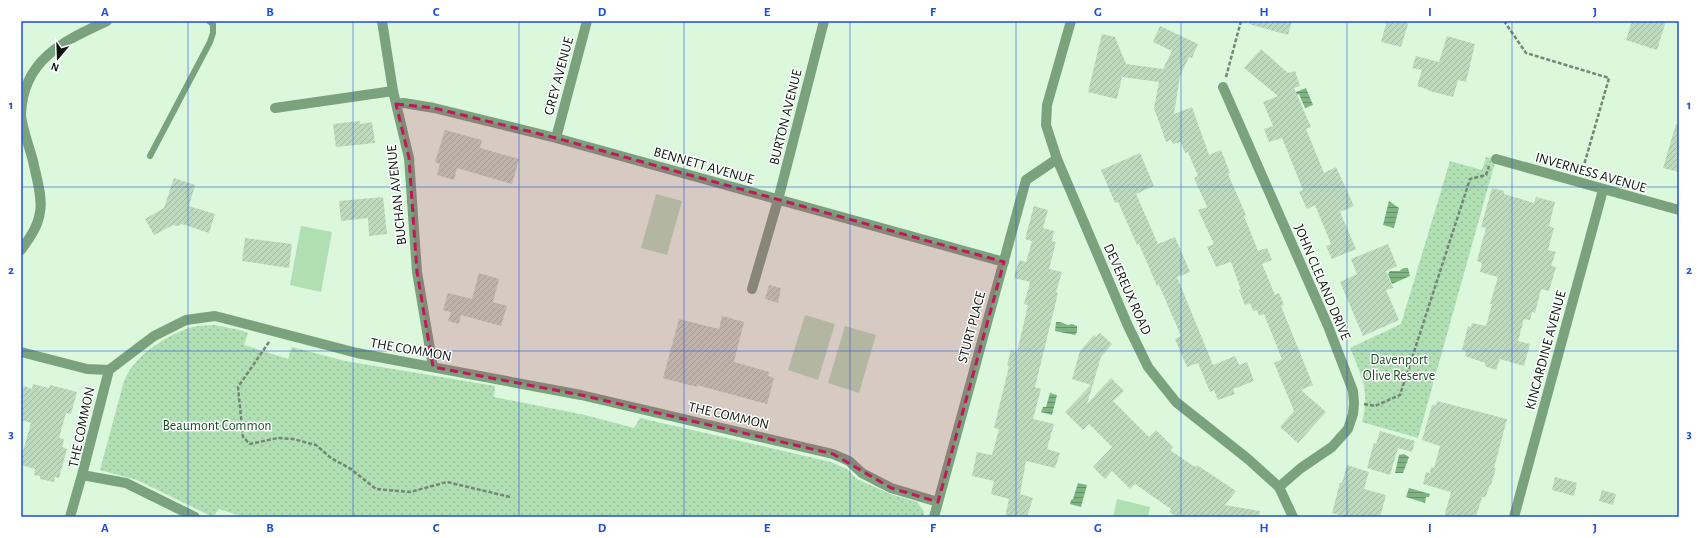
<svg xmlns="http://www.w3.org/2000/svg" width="1700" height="538" viewBox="0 0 1700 538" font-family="'Alegreya Sans',sans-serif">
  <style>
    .grass { fill: #b0dfb3 }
    .park { fill: url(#park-dots) }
    .water { fill: url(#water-rules) }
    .building { fill: url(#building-hatch) }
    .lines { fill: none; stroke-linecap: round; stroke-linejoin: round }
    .path { stroke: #748775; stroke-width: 2.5; stroke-dasharray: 4 2; stroke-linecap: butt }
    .service { stroke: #7aa27d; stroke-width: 6 }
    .minor { stroke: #7aa27d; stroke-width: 10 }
    .tertiary { stroke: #7aa27d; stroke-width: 10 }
    .marked { fill: #c2185b; fill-opacity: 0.2; stroke: #c2185b; stroke-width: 3; stroke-dasharray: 8 5; stroke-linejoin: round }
    .grid { fill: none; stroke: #1d4ed8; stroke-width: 1; stroke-opacity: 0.55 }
    .labels { text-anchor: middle; stroke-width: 3; stroke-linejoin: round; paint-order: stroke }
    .street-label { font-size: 14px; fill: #0b150c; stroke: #fff }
    .park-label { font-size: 14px; fill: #175121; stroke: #fff }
    .neatline { fill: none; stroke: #1d4ed8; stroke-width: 1.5 }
    .grid-label { font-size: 13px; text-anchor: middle; font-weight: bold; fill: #1d4ed8 }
  </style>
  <defs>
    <pattern id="park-dots" width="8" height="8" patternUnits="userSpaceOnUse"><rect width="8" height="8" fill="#b0dfb3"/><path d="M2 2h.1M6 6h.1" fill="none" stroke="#96be99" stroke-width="1.8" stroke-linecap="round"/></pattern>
    <pattern id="water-rules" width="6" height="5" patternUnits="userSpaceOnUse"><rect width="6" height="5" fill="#7db481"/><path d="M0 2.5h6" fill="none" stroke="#659168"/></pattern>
    <pattern id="building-hatch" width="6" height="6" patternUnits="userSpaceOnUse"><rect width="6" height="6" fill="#bdd9be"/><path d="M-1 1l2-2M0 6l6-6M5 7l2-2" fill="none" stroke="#a1b9a2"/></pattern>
  </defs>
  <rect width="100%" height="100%" fill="#dbf7dc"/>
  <path class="grass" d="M656 194 682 201 667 255 641 248Z
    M301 226 332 232 321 292 290 285Z
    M805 315 835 324 818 380 788 370Z
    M845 326 876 335 859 393 828 383Z
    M1117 499 1150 507 1148 517H1113Z"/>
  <path class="park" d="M1486 157 1496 159 1418 438 1362 422C1370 391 1362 377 1350 348L1401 324 1450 161 1482 170Z
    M214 325 240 330 248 333 244 345 288 359 292 347 345 361 495 386 494 397 585 415 634 428 640 418 831 462 847 469 857 479 890 494 917 502 924 511V517H244L219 509 213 517 137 480 100 470 124 381C134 356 164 337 189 328 196 325 206 326 214 325Z"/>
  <path class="water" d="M1306 88 1313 105 1305 108 1299 94 1297 95 1296 92Z
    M1389 201 1399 208 1394 228 1383 225Z
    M1404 268H1408L1410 276 1392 284 1388 274 1390 271H1399Z
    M1056 322H1060L1068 325 1072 324 1077 326V332L1075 335 1055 331Z
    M1050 393 1057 395 1052 415 1041 412 1043 407H1046Z
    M1404 454 1409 457 1403 473H1395L1399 455Z
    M1078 483 1087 485 1081 507 1070 504 1071 500 1073 499Z
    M1409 488 1430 494 1429 497H1426L1425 503 1406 497Z"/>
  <path class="building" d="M1250 21H1292L1288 35 1249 24Z
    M1387 21H1409L1401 47 1381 42Z
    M1632 21H1666L1657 50 1626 40Z
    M1160 26 1198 44 1192 58 1189 57 1180 76 1174 114 1192 107 1209 155 1221 150 1230 173 1228 174 1246 215 1244 216 1258 251 1267 248 1272 260 1262 264 1275 295 1279 293 1284 305 1281 306 1313 385 1301 390 1326 412 1298 443 1280 427 1294 411 1274 363 1282 359 1264 314 1259 316 1257 310 1253 311 1250 303 1245 305 1239 290H1241L1231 262 1216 267 1207 247 1214 244 1198 210 1207 207 1194 178 1198 176 1188 152 1185 153 1181 142 1173 144 1171 140 1166 142 1154 108 1159 82 1122 77 1117 99 1088 92 1102 34 1115 37 1126 64 1163 69 1172 51 1153 42Z
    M1447 36 1475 44 1466 82 1458 80 1453 97 1429 91V90L1417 86 1422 70 1412 68 1416 56 1439 62Z
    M1261 49 1288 73 1295 71 1300 86 1294 88 1311 127 1306 129 1324 173 1336 167 1354 206 1340 212 1356 249 1332 259 1326 246 1331 244 1315 205 1307 209 1299 192 1303 190 1282 138 1269 142 1264 129 1273 126 1263 102 1278 96 1244 68Z
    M360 121V124L372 122 375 143 336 147 333 124Z
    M1676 124H1679V172L1663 168Z
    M445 130 482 140 480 148 519 159 512 184 457 168 454 180 437 175 440 164 435 162Z
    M1140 153 1154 186 1136 194 1158 244 1175 237 1190 272 1177 277 1213 365 1235 356 1239 365 1247 362 1254 381 1233 389 1235 394 1218 400 1214 390 1210 392 1198 363 1187 367 1175 339 1181 336 1159 285 1157 286 1139 244 1137 245 1118 202 1115 203 1101 170Z
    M174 178 195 185 189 206 215 214 209 233 182 224 178 226 173 225 154 235 145 219 164 208Z
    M1492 188 1504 191V194L1534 203 1536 197 1555 202 1549 226 1554 228 1548 250 1556 252 1551 266 1556 267 1549 291 1541 289 1535 313 1532 312 1530 320 1524 319 1518 341 1530 344 1524 366 1500 359 1496 370 1485 366V363L1465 356 1466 351 1462 350 1468 326 1471 327 1472 323 1486 326 1492 304H1490L1498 277 1480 272 1482 263 1477 261 1486 228 1481 227Z
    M383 197 387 234 369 236 368 218 341 221 339 201Z
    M1034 206 1048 210 1043 228 1054 231 1052 241 1056 242 1049 269 1062 272 1056 292 1058 293 1035 387 1041 389 1033 419 1054 424 1047 449 1060 453 1055 468 1026 461 1020 494 1033 498 1027 517H1005L1009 499 991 494 994 481 972 476 977 452 992 455 999 429 994 428 1009 366 1007 365 1011 350 1017 352 1028 305 1024 304 1030 282 1014 278 1019 260 1026 262 1032 241 1025 239Z
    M245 238 292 244 289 268 242 261Z
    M1388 244 1397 266 1386 271 1393 288 1386 290 1399 320 1363 336 1340 282 1357 274 1351 259Z
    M479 273 499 279 493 302 507 306 501 326 461 315 459 324 448 321 451 312 443 310 448 293 472 299Z
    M769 285 781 288 778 303 765 299Z
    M722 316 744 322 734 362 769 372 768 376 774 378 767 404 697 385V387L663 378 679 319 719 329Z
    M1100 333 1112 344 1101 357 1087 404 1111 378 1124 391 1113 401 1149 437 1156 430 1173 447 1170 450 1192 465 1196 467 1197 465 1236 491 1225 505 1260 511 1259 517H1177L1169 512 1171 509 1135 484 1130 489 1112 471 1105 479 1093 467 1112 447 1089 424 1083 430 1065 412 1091 385 1072 379 1080 351 1094 335 1096 337Z
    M33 384 49 388 50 385 77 392 71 414 66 413 59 438 64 439 62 447 67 449 59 478 55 477 54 482 40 479V476L34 475 35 469 21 465V458L31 423 21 420V396L24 386 32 389Z
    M1437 401 1507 419 1494 468H1496L1491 485 1490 484 1486 496 1485 497H1482L1476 517H1444L1451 492 1423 484 1426 472 1430 473 1431 467 1434 468 1440 446 1422 440 1432 405H1436Z
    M1380 431 1415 441 1412 452 1398 448 1390 475 1367 468 1374 443 1376 444Z
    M1347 465 1369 472 1364 489 1386 495 1380 517H1346L1332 513 1340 483H1342Z
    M1555 477 1577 483 1574 496 1552 490Z
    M1602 490 1616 494 1613 505 1599 501Z"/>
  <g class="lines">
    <path class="path" d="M1504 21 1526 53 1609 78 1582 172
      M1226 77 1241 21
      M269 342 238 387 243 437 250 444 278 438 293 439 316 445 331 458 351 469 376 489 410 492 447 482 510 497
      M1364 404 1375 406 1400 395 1470 179 1486 175 1489 166"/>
    <path class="service" d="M150 156 210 42 213 33V24L209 21"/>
    <path class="minor" d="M382 21 393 91 409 158 417 272 433 367
      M1223 87 1328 326 1353 391 1354 403 1353 414 1348 429 1332 447 1301 468 1279 487
      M396 104 404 103 434 108 556 138 1004 262
      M275 108 393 91
      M556 138 587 21
      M1496 159 1679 210
      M21 250C29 239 38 227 40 212 43 198 36 176 33 161 30 149 21 125 21 114 23 59 64 41 107 21
      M752 289 778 200 824 21
      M21 352 87 369 109 370
      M70 517 82 475
      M195 517 126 483 82 475 109 370 154 336 186 320 215 316 357 353 581 395 833 454 849 461 862 473 891 488 938 502
      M934 517 1026 180 1057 159
      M1514 517 1603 190"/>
    <path class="tertiary" d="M1071 21 1047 105 1046 125 1057 159 1128 326 1148 367 1176 402 1248 459 1279 487 1293 517"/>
  </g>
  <path class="marked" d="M396 104 434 108 556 138 1004 262 938 502 891 488 833 454 581 395 433 367 417 272 409 158Z"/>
  <path class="grid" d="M188 21V517M353 21V517M519 21V517M684 21V517M850 21V517M1016 21V517M1181 21V517M1347 21V517M1512 21V517M21 187H1679M21 351H1679"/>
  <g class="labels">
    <g class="street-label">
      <text transform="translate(558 76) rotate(-75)" y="5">GREY AVENUE</text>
      <text transform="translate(785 117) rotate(-76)" y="5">BURTON AVENUE</text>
      <text transform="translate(704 165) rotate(16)" y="5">BENNETT AVENUE</text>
      <text transform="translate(1591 172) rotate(16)" y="5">INVERNESS AVENUE</text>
      <text transform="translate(396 195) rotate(-96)" y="5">BUCHAN AVENUE</text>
      <text transform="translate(1323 282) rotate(67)" y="5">JOHN CLELAND DRIVE</text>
      <text transform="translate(1128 289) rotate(66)" y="5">DEVEREUX ROAD</text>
      <text transform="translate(971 327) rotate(-75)" y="5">STURT PLACE</text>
      <text transform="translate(411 349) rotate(10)" y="5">THE COMMON</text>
      <text transform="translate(1545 350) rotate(-75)" y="5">KINCARDINE AVENUE</text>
      <text transform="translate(729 415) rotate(13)" y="5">THE COMMON</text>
      <text transform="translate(81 427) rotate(-78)" y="5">THE COMMON</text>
    </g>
    <g class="park-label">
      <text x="1399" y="364">Davenport<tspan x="1399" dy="16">Olive Reserve</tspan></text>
      <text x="217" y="430">Beaumont Common</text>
    </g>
  </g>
  <rect width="1700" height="538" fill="none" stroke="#ffffff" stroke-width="44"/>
  <g transform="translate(58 58) rotate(199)" stroke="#ffffff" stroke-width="3" paint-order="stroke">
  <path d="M0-3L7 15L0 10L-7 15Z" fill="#0b150c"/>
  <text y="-6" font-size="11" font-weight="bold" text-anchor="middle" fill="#0b150c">N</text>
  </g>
  <rect x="22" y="22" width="1656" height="494" class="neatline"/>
  <g class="grid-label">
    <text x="105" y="16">A</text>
    <text x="270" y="16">B</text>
    <text x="436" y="16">C</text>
    <text x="602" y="16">D</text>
    <text x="767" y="16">E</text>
    <text x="933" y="16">F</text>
    <text x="1098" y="16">G</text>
    <text x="1264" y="16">H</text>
    <text x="1430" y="16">I</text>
    <text x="1595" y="16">J</text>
    <text x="11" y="109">1</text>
    <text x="1689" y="109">1</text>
    <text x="11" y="274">2</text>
    <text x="1689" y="274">2</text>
    <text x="11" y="438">3</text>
    <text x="1689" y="438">3</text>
    <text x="105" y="532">A</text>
    <text x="270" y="532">B</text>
    <text x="436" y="532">C</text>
    <text x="602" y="532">D</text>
    <text x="767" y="532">E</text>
    <text x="933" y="532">F</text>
    <text x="1098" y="532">G</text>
    <text x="1264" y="532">H</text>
    <text x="1430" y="532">I</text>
    <text x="1595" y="532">J</text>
  </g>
</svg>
